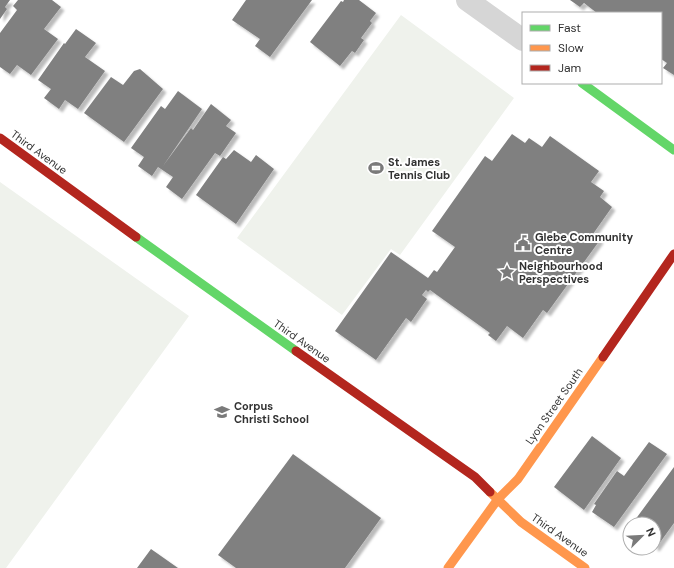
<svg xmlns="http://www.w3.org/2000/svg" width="674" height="568" viewBox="0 0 674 568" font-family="'DM Sans',sans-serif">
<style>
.green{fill:#eff2ec}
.building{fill:#808080;filter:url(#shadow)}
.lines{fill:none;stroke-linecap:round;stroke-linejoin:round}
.street{stroke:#d6d6d6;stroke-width:22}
.fast{stroke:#63d668;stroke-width:9}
.slow{stroke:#ff974d;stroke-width:9}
.jam{stroke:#b3261e;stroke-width:9}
.labels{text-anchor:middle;stroke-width:4;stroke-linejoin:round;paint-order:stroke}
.street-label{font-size:11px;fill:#323232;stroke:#fff}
.poi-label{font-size:11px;font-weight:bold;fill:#323232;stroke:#fff;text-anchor:start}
</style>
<defs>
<filter id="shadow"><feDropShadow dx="3.5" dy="3.5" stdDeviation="1" flood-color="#0004"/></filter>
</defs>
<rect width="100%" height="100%" fill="#fff"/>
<!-- green -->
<path class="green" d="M401 15 514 98 400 255 391 249 342 315 237 238Z
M0 182 189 316 6 568H0Z"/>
<!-- building -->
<path class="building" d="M0 0H10L5 7 7 9 0 19Z
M18 0H52L61 7 44 29 58 39 31 75 17 65 10 74 0 67V33L17 10 13 6Z
M246 0H312L270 57 255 46 260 39 232 20Z
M344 0H359L376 13 370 21 372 23 361 38 364 40 355 53 352 51 340 66 310 42 341 1 343 2Z
M570 0H674V75L663 68 667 63 661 59V13H597L584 3 580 7Z
M76 29 96 43 85 57 105 71 78 109 65 100 59 109 44 98 51 89 38 80 64 43 65 44Z
M140 69 163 89 124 142 84 113 111 77 123 85 134 71Z
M178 91 202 109 163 166 191 128 193 130 211 104 231 120 226 126 236 133 220 156 215 153 182 199 166 187 173 177 158 167 152 176 138 166 144 157 131 148 161 106 165 109Z
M512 134 525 143 529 138 542 147 550 136 599 171 591 182 604 191 600 197 612 207 593 234 600 240 547 313 543 310 523 338 507 326 496 341 488 335 490 333 430 290 428 292 426 290 422 295 427 299 411 322 406 318 376 360 335 331 391 252 428 278 434 270 437 272 455 247 432 231 485 156 492 161Z
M234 150 251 162 256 155 274 169 236 224 196 195 223 157 226 159Z
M592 436 621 458 584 510 554 487Z
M649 442 667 454 614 527 592 512 596 505 594 504 617 471 624 476Z
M293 454 381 518 345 568H236L218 555Z
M674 467V523L656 548 654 547V524H632Z
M630 527V541L623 536Z
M151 549 178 568H137Z"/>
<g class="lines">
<!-- street -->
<path class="street" d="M467 0 523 40"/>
<!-- fast -->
<path class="fast" d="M582 83 674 150
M136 237 296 351"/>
<!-- slow -->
<path class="slow" d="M490 492 521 522 585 568
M448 568 498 499 518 479 603 357"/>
<!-- jam -->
<path class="jam" d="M0 138 136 237
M296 351 475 477 490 492
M603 357 674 254"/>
</g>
<!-- icons -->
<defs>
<g id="stadium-bare" transform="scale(1.2)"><path d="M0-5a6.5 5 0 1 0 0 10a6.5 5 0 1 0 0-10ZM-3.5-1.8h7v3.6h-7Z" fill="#7a7a7a" stroke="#fff" stroke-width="2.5" paint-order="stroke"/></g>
<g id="civic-bare" transform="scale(1.2)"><path d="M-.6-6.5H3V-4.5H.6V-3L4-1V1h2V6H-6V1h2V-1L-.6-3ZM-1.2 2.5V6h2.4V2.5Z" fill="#7a7a7a" stroke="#fff" stroke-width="2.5" paint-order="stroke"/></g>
<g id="sight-bare" transform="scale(1.2)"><path d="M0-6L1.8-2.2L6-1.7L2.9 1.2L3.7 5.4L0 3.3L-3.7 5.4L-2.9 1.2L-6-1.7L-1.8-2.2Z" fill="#7a7a7a" stroke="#fff" stroke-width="2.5" paint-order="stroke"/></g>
<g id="school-bare" transform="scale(1.2)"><path d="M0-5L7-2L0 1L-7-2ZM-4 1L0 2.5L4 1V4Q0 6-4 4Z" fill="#7a7a7a" stroke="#fff" stroke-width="2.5" paint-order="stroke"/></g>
</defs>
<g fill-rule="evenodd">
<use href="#stadium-bare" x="376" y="168"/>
<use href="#civic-bare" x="523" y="243"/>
<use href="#sight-bare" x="507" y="272"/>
<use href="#school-bare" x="222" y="412"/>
</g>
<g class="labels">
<!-- street labels -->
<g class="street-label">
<text transform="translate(39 152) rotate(36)" y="4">Third Avenue</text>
<text transform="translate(302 341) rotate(35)" y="4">Third Avenue</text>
<text transform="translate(554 406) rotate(-55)" y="4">Lyon Street South</text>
<text transform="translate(560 535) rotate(35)" y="4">Third Avenue</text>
</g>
<!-- poi labels -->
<g class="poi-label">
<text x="388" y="166">St. James<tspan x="388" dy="13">Tennis Club</tspan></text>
<text x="535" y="241">Glebe Community<tspan x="535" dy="13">Centre</tspan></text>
<text x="519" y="270">Neighbourhood<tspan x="519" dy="13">Perspectives</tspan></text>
<text x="234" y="410">Corpus<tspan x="234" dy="13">Christi School</tspan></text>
</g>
</g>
<!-- legend -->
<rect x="522" y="12" width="140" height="72" fill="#ffffff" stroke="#adadad"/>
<rect x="530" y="25" width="20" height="6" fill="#63d668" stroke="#adadad"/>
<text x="558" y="32" font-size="12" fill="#323232">Fast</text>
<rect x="530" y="45" width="20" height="6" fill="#ff974d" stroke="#adadad"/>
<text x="558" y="52" font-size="12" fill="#323232">Slow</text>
<rect x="530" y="65" width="20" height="6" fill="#b3261e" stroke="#adadad"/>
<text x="558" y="72" font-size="12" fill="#323232">Jam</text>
<!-- north arrow -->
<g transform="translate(642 536) rotate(66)"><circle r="19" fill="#ffffff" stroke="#adadad"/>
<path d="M0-3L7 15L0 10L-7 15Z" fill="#7a7a7a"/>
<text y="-6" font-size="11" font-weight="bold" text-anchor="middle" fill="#323232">N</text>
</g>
</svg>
